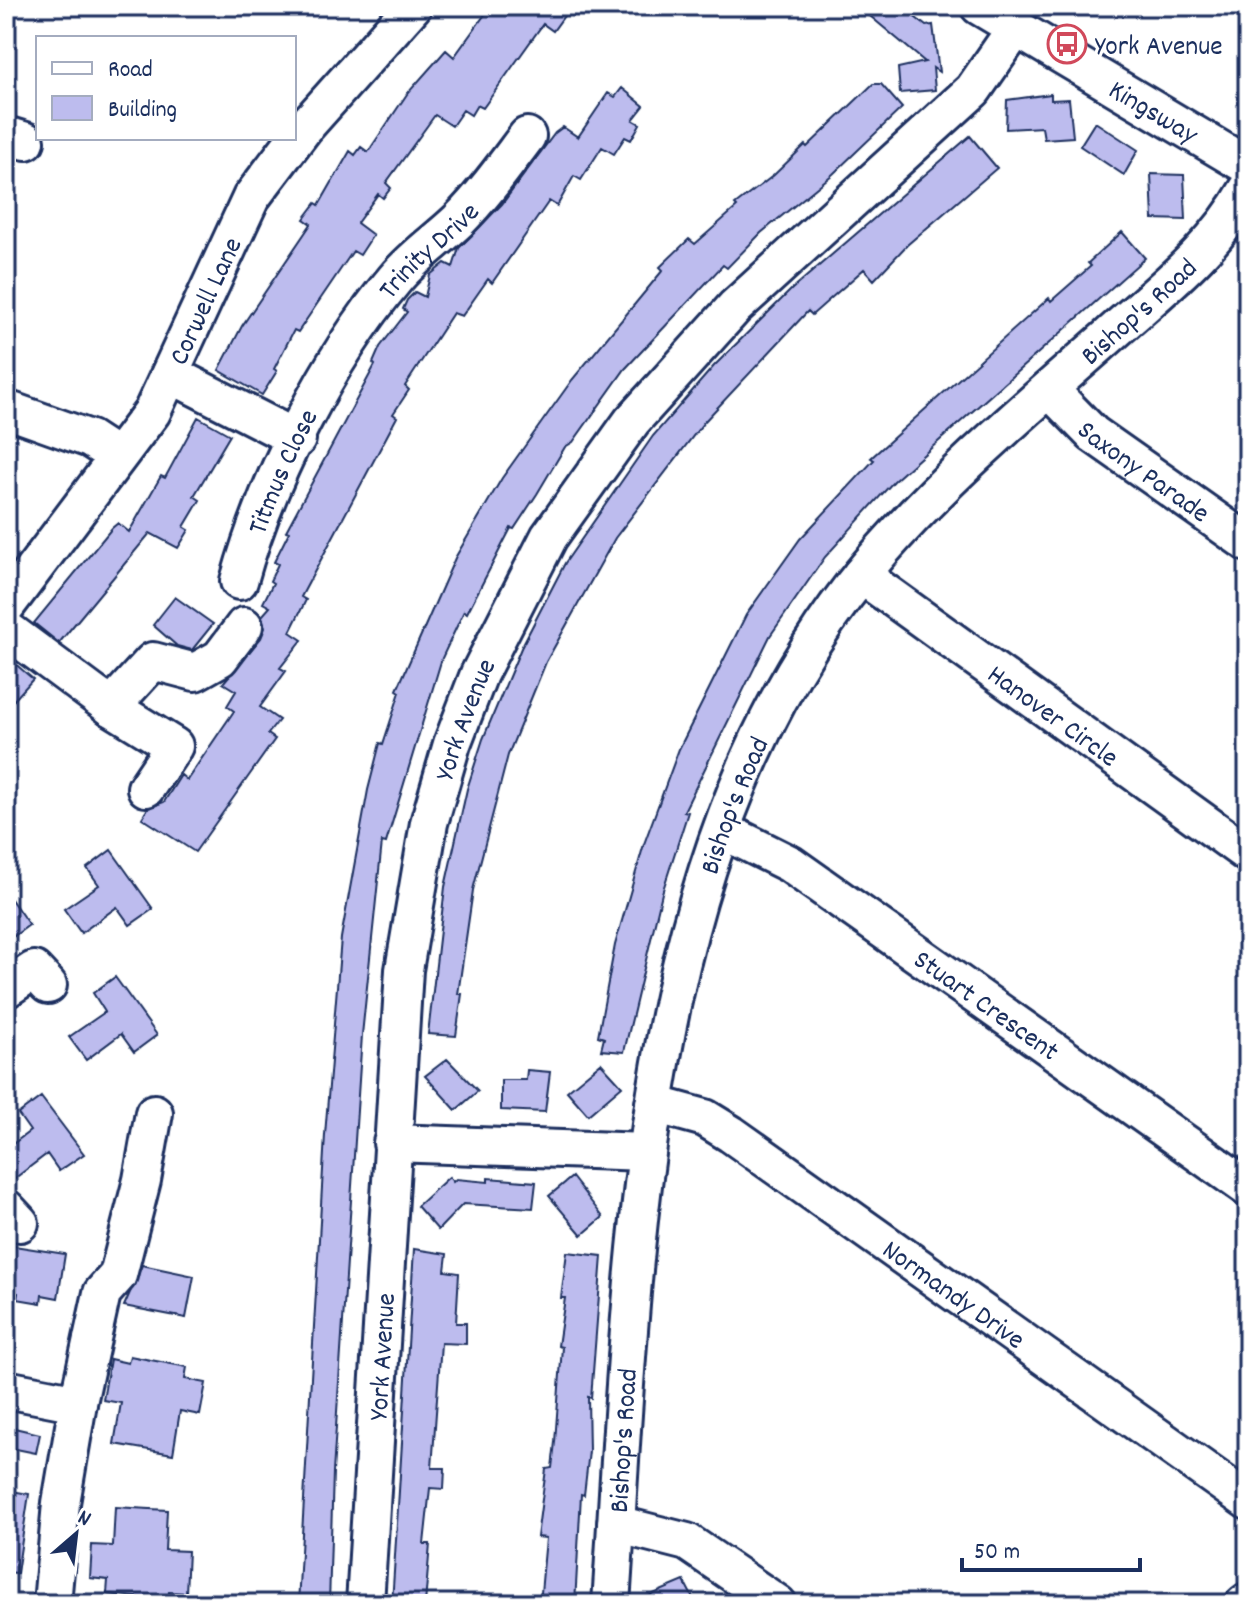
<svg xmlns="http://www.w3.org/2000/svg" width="1254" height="1610" viewBox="0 0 1254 1610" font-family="Dekko,sans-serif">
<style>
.building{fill:#bdbcee;stroke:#1b2f5e;stroke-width:2}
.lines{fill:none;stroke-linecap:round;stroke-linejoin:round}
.minor-casing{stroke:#1b2f5e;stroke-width:42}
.minor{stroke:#fff;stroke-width:36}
.labels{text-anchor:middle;stroke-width:6;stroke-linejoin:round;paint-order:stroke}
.poi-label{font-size:28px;fill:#1b2f5e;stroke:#fff;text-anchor:start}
.street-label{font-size:28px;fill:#1b2f5e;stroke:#fff}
</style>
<rect width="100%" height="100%" fill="#fff"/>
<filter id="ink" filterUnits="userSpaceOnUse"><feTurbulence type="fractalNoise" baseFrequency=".0125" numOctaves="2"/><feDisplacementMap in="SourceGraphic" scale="16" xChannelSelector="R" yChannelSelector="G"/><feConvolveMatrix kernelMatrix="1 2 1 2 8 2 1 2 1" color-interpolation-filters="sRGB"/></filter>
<g filter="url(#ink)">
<!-- building -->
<path class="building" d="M491 6H571L553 31 543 24 483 108 477 105 471 115 463 110 452 126 435 115 386 183 391 188 383 198 378 194 357 223 373 235 360 255 353 251 298 332 294 330 274 369 277 371 262 395 219 370 242 326 311 224 304 219 316 203 319 205 350 151 355 155 361 147 368 152 407 94 446 50 454 57Z
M858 6H901L926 26 933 25 939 72 933 68 935 90 900 93 898 68 925 62Z
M873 84H881L902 108 833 174 761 233 727 268 723 265 625 369 573 442 565 447 537 494 514 529 511 528 467 613 464 611 442 658 386 843 382 842 362 1035 333 1472 329 1604H298L325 1135 341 938 368 790 380 743 383 744 400 692 397 690 455 558 502 478 572 380 663 270 660 267 689 239 695 244 737 207 735 205 774 175 805 145 807 147Z
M622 88 644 106 633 120 640 124 631 140 625 137 614 154 602 147 581 180 574 176 557 206 549 201 492 283 488 279 462 316 453 313 405 386 409 390 393 414 397 417 301 597 306 600 290 632 302 640 280 668 286 671 260 707 279 720 268 734 275 739 195 852 142 818 148 808 164 802 181 775 187 780 234 711 227 706 236 691 223 683 261 638 265 628 262 616 270 607 263 603 273 583 270 581 278 564 274 562 289 532 286 531 375 365 373 363 380 347 407 312 403 309 407 300 415 292 425 297 430 275 445 263 453 267 459 248 502 204 555 133 563 127 578 137 608 93 615 97Z
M1051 94V100L1069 99 1073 137 1044 139 1042 127 1006 129 1007 100Z
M1095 122 1138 150 1124 175 1080 146Z
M970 136 997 168 907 245 874 280 864 269 812 315 808 311 704 422 615 538 546 662 508 755 473 890 458 994H462L456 1036 428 1034 445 887 467 789 483 739 521 648 565 563 653 436 714 366 792 289Z
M1151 174 1184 175 1186 220 1153 219Z
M1122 232 1145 258 894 481 825 557 770 636 684 811 688 812 662 893 624 1052 601 1050 604 1038 598 1036 615 945 644 844 679 749 746 615 800 539 874 460 871 458 1049 298 1051 301 1091 266 1088 263Z
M198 417 230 435 194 496 200 500 184 527 189 530 178 548 150 533 59 643 34 623 112 528 118 523 129 532 161 476 165 478Z
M175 597 213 624 192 650 177 646 153 625Z
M6 656 33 679 6 709Z
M111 850 153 909 130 925 117 907 81 933 64 909 99 885 87 868Z
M6 892 29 925 6 942Z
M115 977 157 1035 134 1052 121 1034 86 1060 69 1037 105 1012 93 993Z
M447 1059 478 1091 456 1110 425 1076Z
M601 1063 622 1086 588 1115 567 1091Z
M527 1070 550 1072 545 1112 501 1110V1080H526Z
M41 1097 84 1154 59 1171 47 1154 6 1185V1149L30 1131 18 1114Z
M449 1177 453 1182 456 1179 488 1182V1178L536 1182 533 1208 463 1204 438 1230 417 1206Z
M572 1177 603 1217 582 1235 549 1196Z
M8 1245 65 1254 58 1298 42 1295 41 1303 17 1299 18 1293 6 1291Z
M414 1249 447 1254 445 1271 459 1273 456 1323H466V1344L441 1343 432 1468H445L444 1489 430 1488 424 1544H430L425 1604H392Z
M567 1252 602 1256 591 1398 588 1397 589 1451 584 1495 581 1494 575 1604H540L546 1538 537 1537 546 1469 552 1468 555 1442 562 1347 558 1346 565 1298H561Z
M142 1265 194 1276 186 1318 124 1306Z
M130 1356 187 1367 185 1379 206 1383 200 1415 180 1411 173 1454 114 1444 121 1403 103 1400 110 1359 128 1363Z
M6 1426 40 1434 36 1453 6 1447Z
M6 1490 29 1494 17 1573 6 1572Z
M115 1507 167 1510 165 1550 188 1551 186 1593 169 1592 168 1600 107 1594 108 1580 90 1578 92 1545 113 1546Z
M684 1581 696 1604H632V1603Z"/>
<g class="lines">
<!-- minor casing -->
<g class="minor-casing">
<g id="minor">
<path id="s1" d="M979 6 1248 166"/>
<path d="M6 135 26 141"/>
<path d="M170 374 297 439"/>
<path id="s2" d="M1049 389 1093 434 1248 543"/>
<path d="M6 409 90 439 116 456"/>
<path id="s3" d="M861 575 1248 854"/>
<path id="s4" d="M239 581C266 482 329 357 395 279 414 256 437 241 458 221 484 195 505 165 527 136"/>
<path id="s5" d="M6 606 152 412 251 198 304 128 413 6"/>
<path d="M6 629 111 707 153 661 195 672 220 658 244 626"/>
<path d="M111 707 174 746 146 788"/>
<path id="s6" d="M722 830 790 864 1248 1188"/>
<path d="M6 989 34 970 48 985"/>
<path id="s7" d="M654 1104 705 1118 731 1134 1248 1501"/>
<path d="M392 1143 646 1152"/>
<path d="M6 1208 20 1223"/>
<path d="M6 1389 78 1403"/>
<path d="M616 1524 687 1542 778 1604"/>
<path d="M52 1604 61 1503 78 1403 102 1293 118 1275 142 1180 154 1113"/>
<path id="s8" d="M365 1604 404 970 429 823 452 744 479 674 549 537 632 421 735 307 973 90 1016 28"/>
<path id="s9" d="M611 1604C635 1252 636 828 883 549 951 472 1032 404 1109 336 1160 290 1214 250 1248 189"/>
<path d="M1244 1604 1248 1601"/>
</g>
</g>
<!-- minor -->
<use href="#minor" class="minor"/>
</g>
</g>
<!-- icons -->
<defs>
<g id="bus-ring" transform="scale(2)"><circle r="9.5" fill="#fff" stroke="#d1495b" stroke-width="1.5"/><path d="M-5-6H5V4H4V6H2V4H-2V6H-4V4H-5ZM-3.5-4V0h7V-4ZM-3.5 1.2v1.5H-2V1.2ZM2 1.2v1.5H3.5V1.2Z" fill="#d1495b"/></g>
</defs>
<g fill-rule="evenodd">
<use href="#bus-ring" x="1067" y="44"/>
</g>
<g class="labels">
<!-- poi labels -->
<g class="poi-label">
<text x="1095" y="54">York Avenue</text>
</g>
<!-- street labels -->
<g class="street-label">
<text dy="10" stroke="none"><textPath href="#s1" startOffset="204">Kingsway</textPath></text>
<text dy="10" stroke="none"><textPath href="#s4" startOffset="386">Trinity Drive</textPath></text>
<text dy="10" stroke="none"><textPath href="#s5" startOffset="366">Corwell Lane</textPath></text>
<text dy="10" stroke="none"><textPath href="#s9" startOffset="1460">Bishop's Road</textPath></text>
<text dy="10" stroke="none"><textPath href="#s2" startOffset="126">Saxony Parade</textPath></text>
<text dy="10" stroke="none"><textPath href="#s4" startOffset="118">Titmus Close</textPath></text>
<text dy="10" stroke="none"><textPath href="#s3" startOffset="238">Hanover Circle</textPath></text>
<text dy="10" stroke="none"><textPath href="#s8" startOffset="894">York Avenue</textPath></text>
<text dy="10" stroke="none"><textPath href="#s9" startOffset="812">Bishop's Road</textPath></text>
<text dy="10" stroke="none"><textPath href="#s6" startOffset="318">Stuart Crescent</textPath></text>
<text dy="10" stroke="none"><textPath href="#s7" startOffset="358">Normandy Drive</textPath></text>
<text dy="10" stroke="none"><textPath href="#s8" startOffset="248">York Avenue</textPath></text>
<text dy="10" stroke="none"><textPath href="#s9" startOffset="164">Bishop's Road</textPath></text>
</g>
</g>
<!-- margin -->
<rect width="1254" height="1610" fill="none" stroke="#fff" stroke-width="32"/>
<rect x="16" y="16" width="1222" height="1578" fill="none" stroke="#1b2f5e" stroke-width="3" filter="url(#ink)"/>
<!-- legend -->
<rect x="36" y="36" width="260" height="104" fill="#ffffff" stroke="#a4acbf" stroke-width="2"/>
<rect x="52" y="62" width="40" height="12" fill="#ffffff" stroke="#a4acbf" stroke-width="2"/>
<text x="108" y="76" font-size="24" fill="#1b2f5e">Road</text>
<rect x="52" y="96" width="40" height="24" fill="#bdbcee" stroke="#a4acbf" stroke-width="2"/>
<text x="108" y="116" font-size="24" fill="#1b2f5e">Building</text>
<!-- north arrow -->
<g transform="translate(76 1534) rotate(28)" stroke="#ffffff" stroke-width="6" paint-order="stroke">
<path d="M0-6L14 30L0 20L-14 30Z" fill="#1b2f5e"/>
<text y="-12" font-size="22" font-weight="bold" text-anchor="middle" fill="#1b2f5e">N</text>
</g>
<!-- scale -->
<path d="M962 1558v12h178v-12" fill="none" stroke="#1b2f5e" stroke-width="4"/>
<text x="974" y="1558" font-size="24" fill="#1b2f5e" stroke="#ffffff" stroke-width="6" paint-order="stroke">50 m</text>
</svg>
